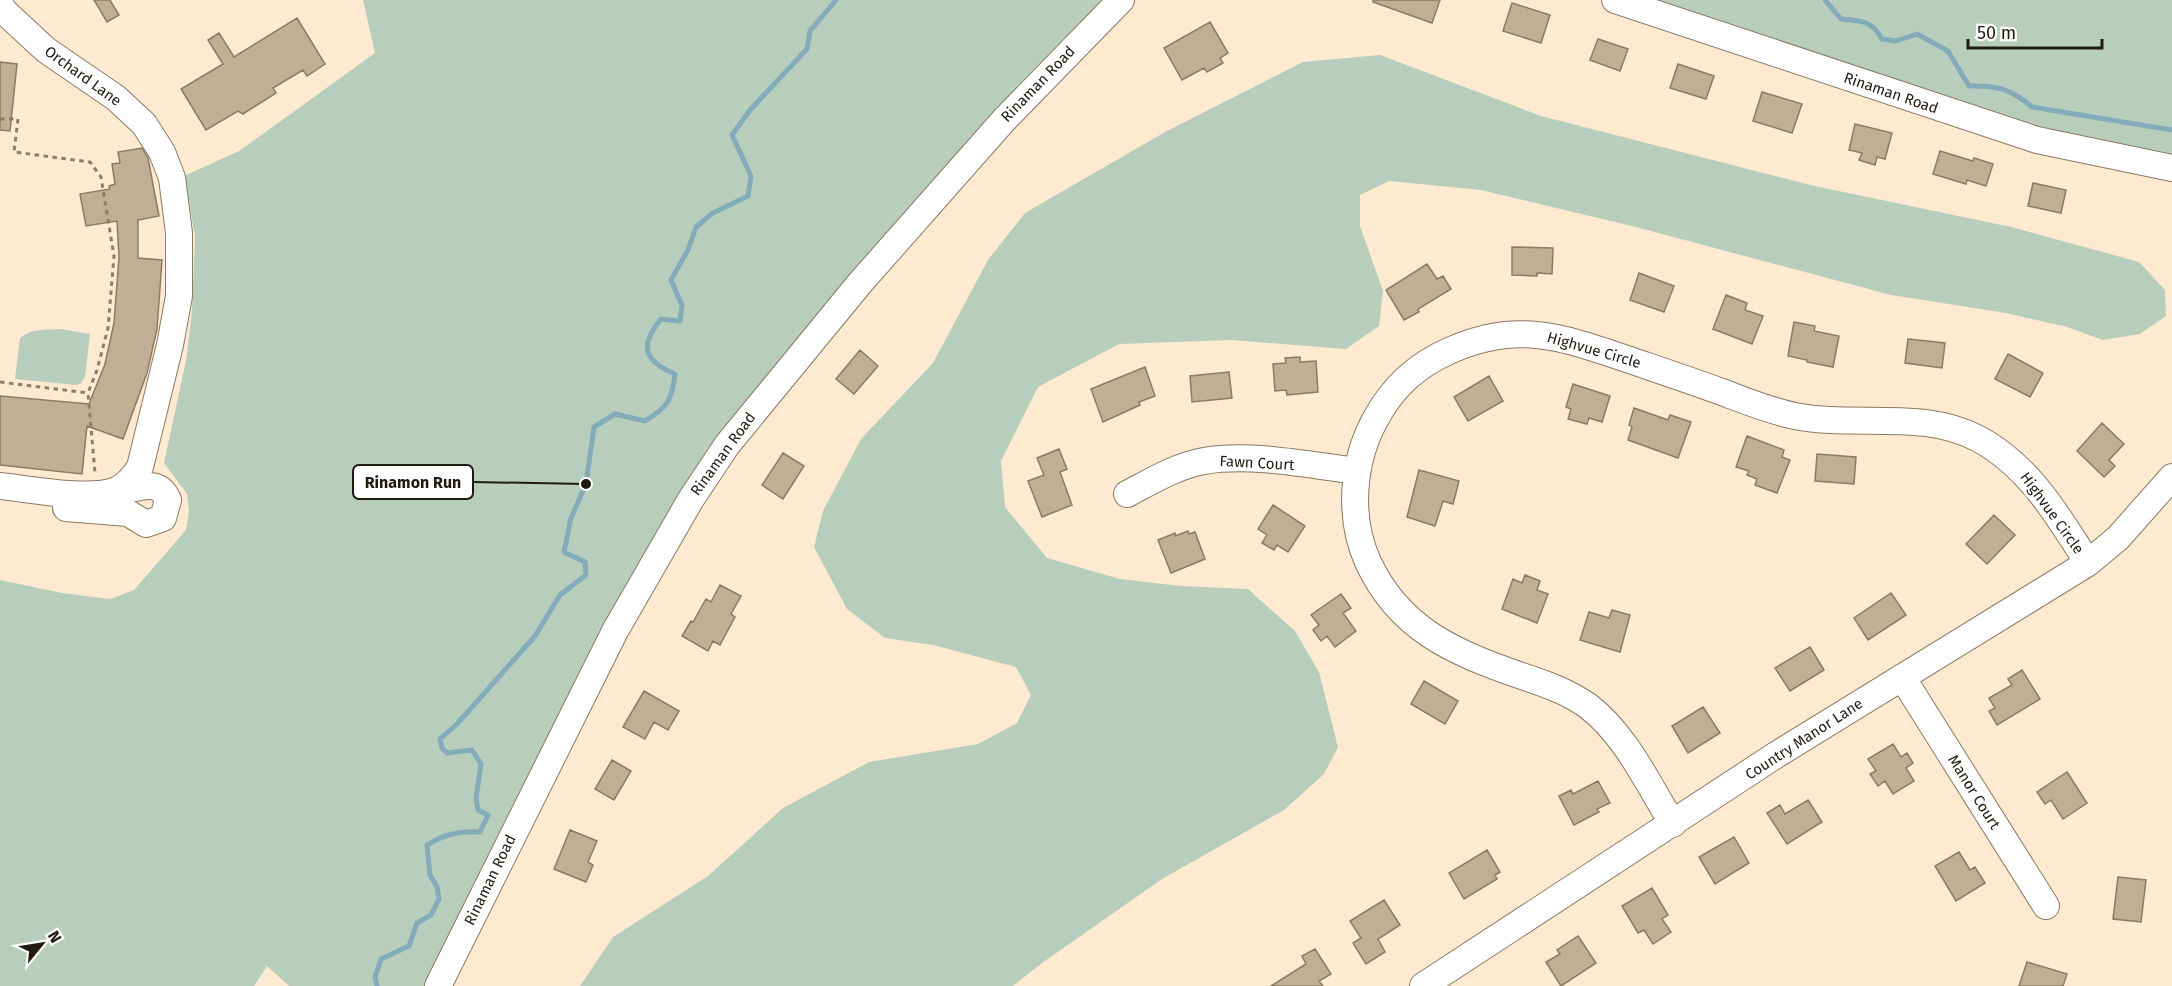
<svg xmlns="http://www.w3.org/2000/svg" width="2172" height="986" viewBox="0 0 2172 986" font-family="'Fira Sans',sans-serif">
<style>
.green{fill:#b7cebd}
.lines{fill:none;stroke-linecap:round;stroke-linejoin:round}
.stream{stroke:#83abb9;stroke-width:5}
.building{fill:#c0ae95;stroke:#8c7b63;stroke-width:1.5}
.minor-casing{stroke:#8b7962;stroke-width:28}
.path{stroke:#8c7e6d;stroke-width:3;stroke-dasharray:4.5 4.5;stroke-linecap:butt}
.minor{stroke:#fff;stroke-width:26}
.labels{text-anchor:middle;stroke-width:6;stroke-linejoin:round;paint-order:stroke}
.street-label{font-size:15px;fill:#211a11;stroke:#fff}
.leader{fill:none;stroke:#211a11;stroke-width:2}
.callout-dot{fill:#211a11;stroke:#fff;stroke-width:2}
.callout{fill:#fff;stroke:#211a11;stroke-width:2}
.callout-label{font-size:16px;text-anchor:middle;font-weight:bold;fill:#211a11}
</style>
<rect width="100%" height="100%" fill="#feead0"/>
<!-- green -->
<path class="green" d="M363 0H1121L727 445 438 986H289L267 966 254 986H0V580L62 593 110 599 134 590 186 530 189 511 187 494 164 463 186 361 192 311 195 236 184 176 239 151 375 53Z
M1615 0H2172V168Z
M1380 55 1541 116 1810 185 2011 227 2139 262 2165 290 2166 316 2140 334 2103 340 2067 327 2006 313 1891 295 1636 227 1481 190 1389 181 1360 195V226L1383 291 1379 326 1346 349 1232 340 1119 344 1038 387 1001 461 1005 507 1047 558 1120 579 1181 586 1248 589 1295 631 1319 672 1338 747 1324 774 1284 810 1162 879 1042 963 1013 986H580L613 937 708 876 783 808 869 762 978 744 1017 723 1031 695 1016 667 933 645 885 638 847 609 814 547 823 511 861 439 933 363 988 260 1025 213 1165 132 1303 62Z
M61 329 90 334 85 377 81 383 76 385 15 379 20 338C32 328 46 330 61 329Z"/>
<g class="lines">
<!-- stream -->
<path class="stream" d="M1825 0 1841 19C1862 21 1871 20 1882 39L1896 41 1917 34 1948 51 1969 86C1997 85 2011 89 2032 107L2172 130
M377 986 375 977 381 959 409 946 417 923 431 915 439 899 437 887 430 875 427 845C445 834 459 831 480 832L488 815 478 810 476 798 481 764 472 750 447 753 442 748 440 739 457 724 535 636 560 595 586 575 585 562 564 552 571 518 586 484 594 427 615 414 645 421C668 407 672 400 675 374 642 360 640 345 661 319L680 321 682 305 671 280 688 250 696 227 713 213 748 196 751 176 732 135 750 110 807 49 810 31 836 0"/>
</g>
<!-- building -->
<path class="building" d="M94 0H110L119 15 107 22Z
M1373 0H1440L1432 23 1373 2Z
M1512 3 1550 15 1541 43 1503 31Z
M297 18 325 64 307 76 303 70 273 88 276 93 243 114 238 111 206 130 181 89 223 64 208 40 219 33 234 57Z
M1210 22 1228 53 1220 58 1223 63 1207 72 1204 68 1182 80 1164 48Z
M1598 39 1628 49 1620 71 1590 60Z
M0 62 17 64 10 131 0 130Z
M1678 64 1714 76 1706 99 1670 88Z
M1762 92 1802 104 1792 133 1753 121Z
M1855 124 1892 133 1885 159 1877 157 1875 165 1859 160 1862 153 1849 150Z
M142 148 148 158 159 216 138 220V258L162 260 157 329 147 373 123 439 87 426 82 474 0 465V396L89 404 105 364 114 323 119 257 117 221 86 226 80 194 110 189 109 186 115 184 112 164 120 163 118 152Z
M1940 151 1973 161 1974 158 1993 164 1986 186 1967 180 1966 184 1933 174Z
M2033 183 2066 190 2061 213 2028 206Z
M1512 247 1553 248 1552 274 1537 273V276L1512 275Z
M1427 264 1437 279 1443 276 1451 289 1418 309 1419 312 1404 320 1386 290Z
M1639 273 1674 286 1664 312 1630 300Z
M1726 295 1747 303 1745 310 1763 316 1752 344 1713 329Z
M1794 322 1815 326 1814 331 1839 336 1833 367 1807 362V360L1788 356Z
M1908 339 1945 343 1942 368 1905 363Z
M860 350 878 366 854 394 836 379Z
M2008 354 2043 373 2030 397 1995 379Z
M1300 357V362L1316 361 1318 392 1287 395 1286 390 1275 391 1273 364 1286 363 1285 358Z
M1145 367 1155 396 1139 402 1140 405 1103 422 1091 389Z
M1229 372 1232 398 1192 402 1190 376Z
M1489 376 1503 401 1468 421 1454 397Z
M1573 384 1610 396 1602 422 1589 418 1587 424 1568 419 1571 409 1566 407Z
M1634 408 1668 420 1670 415 1691 422 1678 458 1628 440 1632 427 1629 425Z
M2102 423 2124 444 2109 460 2115 466 2104 477 2077 451Z
M1747 436 1784 450 1782 457 1790 460 1777 493 1755 485 1757 479 1747 475 1749 471 1736 467Z
M1059 449 1067 469 1060 472 1072 505 1042 517 1028 481 1044 475 1037 458Z
M783 453 804 466 783 499 762 485Z
M1817 454 1856 457 1854 484 1815 481Z
M1419 470 1459 481 1453 504 1443 501 1435 526 1407 517Z
M1273 505 1305 526 1288 552 1277 545 1274 550 1262 543 1267 535 1258 529Z
M1994 515 2015 535 1987 564 1966 544Z
M1188 531 1189 534 1195 532 1205 559 1171 573 1158 540 1175 533V536Z
M1525 575 1540 581 1537 590 1548 594 1537 623 1502 609 1513 579 1522 583Z
M720 585 741 596 731 614 735 617 720 645 713 641 708 651 682 636 691 621 693 622 706 599 711 602Z
M1891 593 1906 615 1868 640 1854 618Z
M1341 594 1351 608 1343 613 1356 631 1335 647 1327 636 1321 641 1313 630 1319 625 1311 615Z
M1612 610 1630 615 1620 652 1580 640 1589 612 1609 618Z
M1810 647 1824 670 1790 691 1775 668Z
M2022 670 2040 699 1997 725 1989 711 1995 708 1989 698 2012 685 2008 679Z
M1424 681 1458 701 1445 724 1411 704Z
M644 691 679 711 668 730 654 722 645 739 623 727Z
M1703 707 1720 733 1688 753 1672 726Z
M1893 744 1901 757 1907 753 1913 763 1906 768 1914 781 1893 794 1885 781 1878 786 1870 774 1876 771 1868 759Z
M612 760 631 771 614 800 595 789Z
M2067 772 2087 803 2063 819 2051 800 2045 804 2037 792Z
M1598 781 1610 803 1597 809 1599 812 1574 825 1559 796 1571 790 1573 794Z
M1808 800 1822 822 1787 844 1767 813 1780 805 1785 814Z
M570 830 597 841 588 862 593 865 586 882 554 869Z
M1734 837 1749 863 1715 884 1699 857Z
M1487 850 1500 872 1495 875 1497 879 1464 899 1449 873Z
M1959 852 1970 870 1975 867 1985 883 1956 901 1935 866Z
M2118 877 2146 880 2141 922 2113 919Z
M1652 888 1668 915 1662 919 1671 932 1653 944 1644 930 1638 933 1622 906Z
M1384 900 1400 925 1378 939 1385 952 1366 964 1353 943 1361 938 1350 921Z
M1578 936 1596 963 1561 986 1546 962 1560 954 1557 950Z
M1315 949 1331 974 1319 981 1323 986H1271L1306 964 1302 956Z
M2027 962 2067 974 2063 986H2019Z"/>
<g class="lines">
<!-- minor casing -->
<g class="minor-casing">
<path id="minor" d="M1615 0 2037 140 2172 168
M0 5 6 13 46 50 116 98 144 124 162 152 172 178 179 233V296L170 345 140 467C134 477 127 485 117 490 90 501 30 489 0 486
M1127 494C1152 481 1176 466 1204 461 1252 453 1309 465 1357 471
M66 508 128 513 146 524 163 518 168 500C157 475 136 491 115 491
M1902 677 2046 906
M1673 824C1648 784 1626 735 1588 706 1567 691 1543 683 1519 675 1453 652 1399 629 1368 562 1348 518 1352 462 1375 420 1392 388 1415 366 1449 351 1514 321 1560 336 1624 358 1656 369 1689 380 1722 392 1746 401 1770 411 1795 416 1855 428 1923 409 1979 439 2030 467 2058 516 2088 563
M438 986 615 631 691 499 727 445 860 283 1004 120 1121 0
M1423 986 1776 755 2088 563 2118 538 2172 477"/>
</g>
<!-- path -->
<path class="path" d="M0 119H18L14 152 90 162 101 177 114 256 108 328 97 370 88 393 95 473
M0 382 88 393"/>
<!-- minor -->
<use href="#minor" class="minor"/>
</g>
<g class="labels">
<!-- street labels -->
<g class="street-label">
<text transform="translate(83 76) rotate(36)" y="5">Orchard Lane</text>
<text transform="translate(1038 84) rotate(-46)" y="5">Rinaman Road</text>
<text transform="translate(1891 93) rotate(19)" y="5">Rinaman Road</text>
<text transform="translate(1594 350) rotate(16)" y="5">Highvue Circle</text>
<text transform="translate(723 454) rotate(-54)" y="5">Rinaman Road</text>
<text transform="translate(1257 463) rotate(3)" y="5">Fawn Court</text>
<text transform="translate(2052 513) rotate(54)" y="5">Highvue Circle</text>
<text transform="translate(1804 739) rotate(-33)" y="5">Country Manor Lane</text>
<text transform="translate(1974 792) rotate(58)" y="5">Manor Court</text>
<text transform="translate(490 880) rotate(-64)" y="5">Rinaman Road</text>
</g>
</g>
<!-- callouts -->
<path class="leader" d="M586 484L473 482"/>
<circle class="callout-dot" cx="586" cy="484" r="6"/>
<rect class="callout" x="353" y="465" width="120" height="34" rx="6"/>
<g class="callout-label">
<text x="413" y="488">Rinamon Run</text>
</g>
<!-- north arrow -->
<g transform="translate(42 944) rotate(60)" stroke="#ffffff" stroke-width="4.5" paint-order="stroke">
<path d="M0-4.5L10 22L0 15L-10 22Z" fill="#211a11"/>
<text y="-9" font-size="16" font-weight="bold" text-anchor="middle" fill="#211a11">N</text>
</g>
<!-- scale -->
<path d="M1968 39v9h134v-9" fill="none" stroke="#211a11" stroke-width="3"/>
<text x="1977" y="39" font-size="18" fill="#211a11" stroke="#ffffff" stroke-width="4.5" paint-order="stroke">50 m</text>
</svg>
